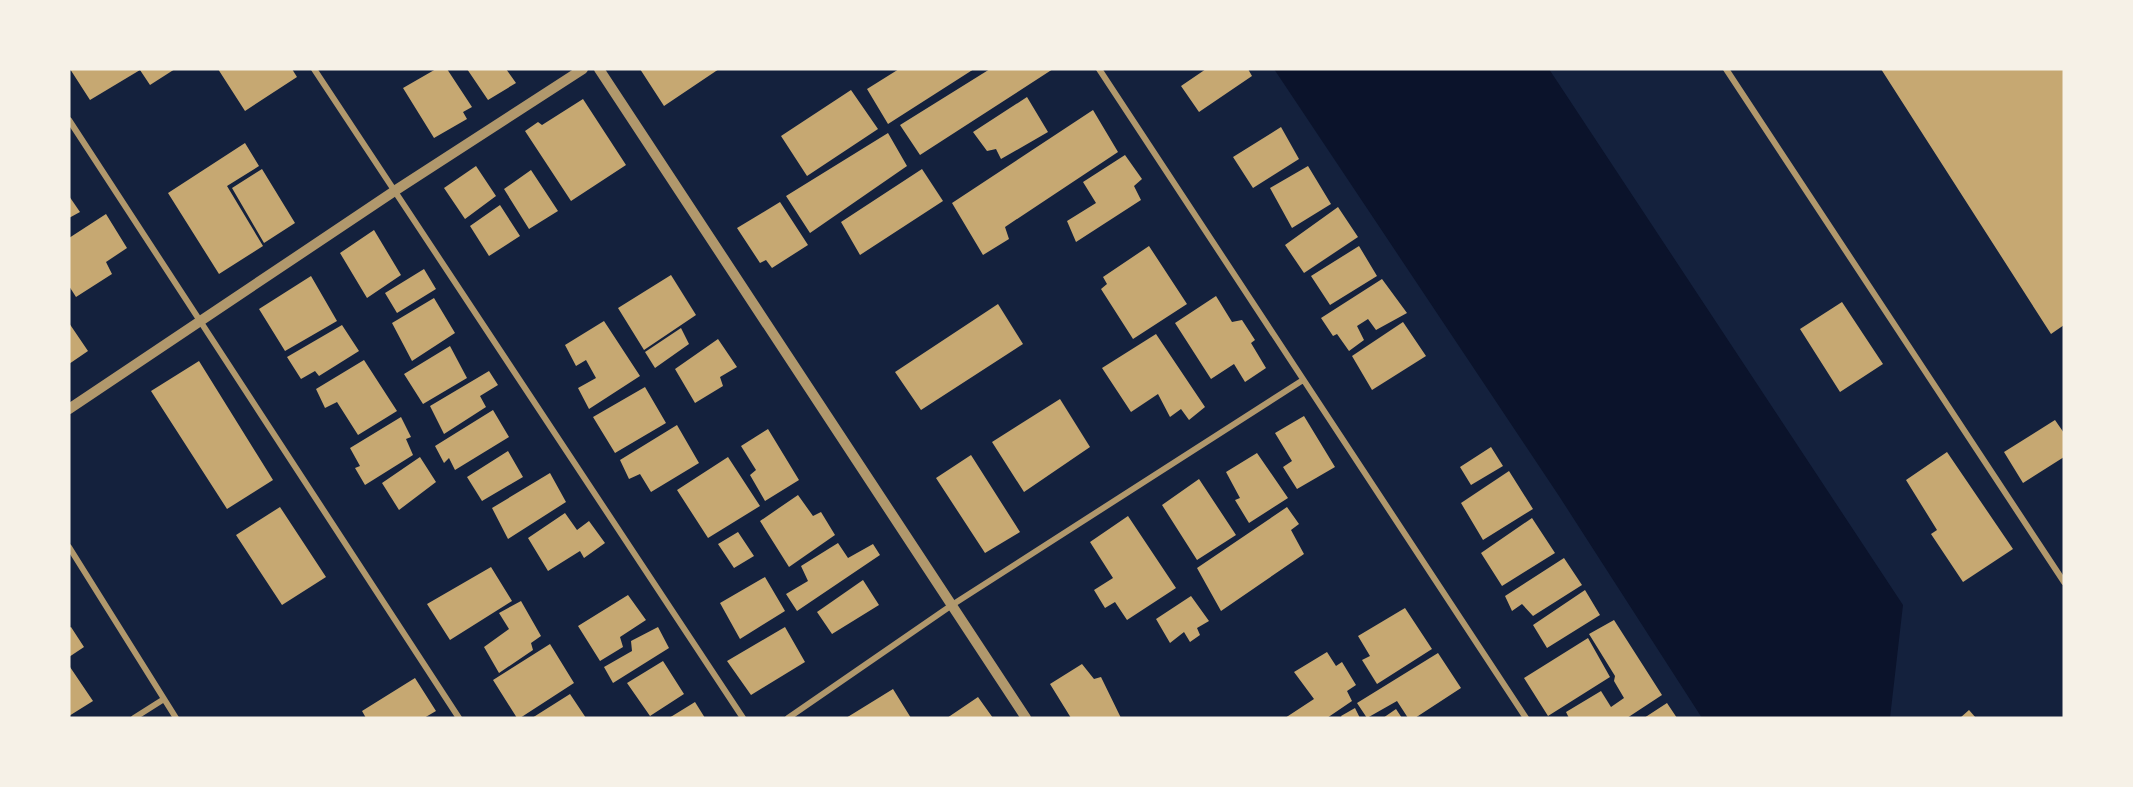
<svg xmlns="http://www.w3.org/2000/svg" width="2133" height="787" viewBox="0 0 2133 787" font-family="Manrope,sans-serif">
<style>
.water{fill:#0b132b}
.building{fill:#c6a872}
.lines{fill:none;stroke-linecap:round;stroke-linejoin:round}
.minor{stroke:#b1986c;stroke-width:6}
.tertiary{stroke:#b1986c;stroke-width:10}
</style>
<rect width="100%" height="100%" fill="#14213d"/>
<!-- water -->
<path class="water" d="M1274 69H1549L1903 605 1890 718H1702L1559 496Z"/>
<!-- building -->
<path class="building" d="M70 69H175L150 85 140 70 90 100Z
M218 69H292L297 77 245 111Z
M436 69H447L472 107 463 112 467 119 434 138 403 88Z
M467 69H506L516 83 488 100Z
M640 69H719L664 106Z
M899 69H974L888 124 867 89Z
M990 69H1053L920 155 900 125Z
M1206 69H1248L1252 76 1199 112 1181 86Z
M1881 69H2064V325L2051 334Z
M851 90 878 129 807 176 781 136Z
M1027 97 1048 132 1001 159 996 149 987 151 973 132Z
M583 99 626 165 571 201 525 131 538 122 542 125Z
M1093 110 1118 152 1005 227 1009 239 983 255 952 203Z
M1281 127 1299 159 1253 188 1233 157Z
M888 133 907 166 810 233 786 196Z
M245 143 259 166 227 186 263 246 219 274 168 193Z
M1125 155 1142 179 1134 186 1141 200 1076 242 1067 221 1096 203 1083 182Z
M476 166 496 196 465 219 444 188Z
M1308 166 1331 204 1292 228 1270 188Z
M262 169 295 223 264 243 232 188Z
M922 169 943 201 860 255 841 222Z
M531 170 558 211 529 229 504 189Z
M69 196 80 212 69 218Z
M780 202 808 245 772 268 766 260 760 263 737 228Z
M500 205 520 236 489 256 470 226Z
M1338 207 1358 237 1304 273 1285 245Z
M106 214 127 248 106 262 112 274 76 297 69 286V238Z
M374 230 401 275 367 298 340 253Z
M1149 246 1187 304 1133 339 1101 289 1107 284 1103 277Z
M1359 246 1377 276 1330 305 1311 276Z
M424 269 436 289 397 313 385 293Z
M671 275 696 315 644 350 618 308Z
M311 276 337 321 285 351 259 309Z
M1382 279 1407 313 1376 330 1368 319 1357 326 1364 340 1349 351 1337 334 1333 336 1321 318Z
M1216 296 1232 322 1242 320 1255 340 1251 343 1266 368 1245 382 1234 364 1211 379 1175 323Z
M434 298 455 333 412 361 392 323Z
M1842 302 1883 364 1840 392 1800 329Z
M998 304 1023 344 921 410 895 372Z
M604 321 640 376 589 409 578 388 596 378 586 360 576 366 565 345Z
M1403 322 1426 356 1372 390 1352 356Z
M69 323 88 351 69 364Z
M342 325 359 351 319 376 315 371 301 379 287 357Z
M681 328 689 344 655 368 645 352Z
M1156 334 1205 407 1189 420 1181 409 1170 417 1158 394 1131 412 1102 368Z
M718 339 737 367 720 377 723 386 695 403 675 369Z
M450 346 467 378 423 404 404 374Z
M364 360 397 411 358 435 337 402 325 408 316 389Z
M199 361 273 480 227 509 151 391Z
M489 371 498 385 480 396 486 407 444 434 430 406Z
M645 387 666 423 615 453 593 417Z
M1060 399 1090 447 1024 492 992 442Z
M493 410 509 437 455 470 449 458 444 463 435 446Z
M1304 416 1335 467 1297 489 1283 467 1292 461 1275 433Z
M401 417 411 437 406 439 413 455 365 485 355 468 360 466 350 448Z
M2055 420 2064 433V457L2023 483 2004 452Z
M677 425 699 463 651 492 640 474 629 479 620 460Z
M768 429 799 480 765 501 750 475 756 470 741 446Z
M1491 447 1503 466 1471 485 1460 467Z
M508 451 523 477 482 501 467 477Z
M1947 452 2013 549 1963 582 1931 534 1937 530 1906 480Z
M1257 453 1288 498 1249 523 1235 500 1240 498 1226 472Z
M971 455 1020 532 985 553 936 478Z
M420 457 436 482 399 510 382 483Z
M728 457 760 506 708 538 677 490Z
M1509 471 1533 509 1483 540 1461 503Z
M550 473 566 502 508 539 492 508Z
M1199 479 1236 535 1197 560 1162 505Z
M798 495 813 516 821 512 835 535 789 567 760 521Z
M280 507 326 577 282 605 236 535Z
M1287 507 1299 524 1291 530 1304 554 1221 611 1197 568Z
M565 513 577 530 589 521 605 543 584 558 580 551 548 571 528 538Z
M1128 516 1176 588 1127 620 1115 602 1105 608 1094 590 1113 578 1090 542Z
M1532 518 1555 553 1502 586 1481 553Z
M738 532 754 556 734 568 718 544Z
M838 543 848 558 873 544 880 555 797 611 786 594 808 581 801 566Z
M1564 558 1582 585 1533 616 1522 604 1512 611 1505 596Z
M491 567 512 601 450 640 427 604Z
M765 577 785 611 740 639 720 603Z
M863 580 879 605 832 634 817 612Z
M1585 590 1600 615 1547 648 1533 625Z
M628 595 646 620 620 637 623 647 600 661 578 626Z
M1191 596 1209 621 1197 628 1200 635 1190 642 1184 632 1170 643 1156 619Z
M521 601 541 636 531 643 533 650 499 673 484 647 509 629 499 613Z
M1405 608 1432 649 1377 684 1362 660 1370 656 1358 636Z
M1614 620 1662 695 1627 718H1569L1566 712 1601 691 1611 707 1624 698 1614 681 1615 676 1589 634Z
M71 627 84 647 69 657V628Z
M658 627 669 648 613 683 604 667 632 651 631 641Z
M785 627 805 662 751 695 727 661Z
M1588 638 1610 677 1548 716 1524 678Z
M550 644 574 683 520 718H517L493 680Z
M1327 652 1336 666 1342 662 1356 685 1347 691 1352 701 1327 718H1285L1314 699 1294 672Z
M1438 653 1461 688 1415 718H1408L1397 701 1367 718 1357 703Z
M663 661 684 694 650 716 627 683Z
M1082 664 1094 679 1101 677 1121 718H1071L1050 684Z
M70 667 93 701 69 716V668Z
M415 678 436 711 424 718H366L362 711Z
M893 689 911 718H846Z
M570 694 586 718H532Z
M978 697 993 718H947Z
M695 702 705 718H669Z
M1667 703 1677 718H1644Z
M1355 708 1360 718H1342L1341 716Z
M1396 709 1402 718H1383Z
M1969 710 1976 718H1960Z"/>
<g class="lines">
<!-- minor -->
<path class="minor" d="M314 69 743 718
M1099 69 1526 718
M1726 69 2064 582
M69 120 459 718
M69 547 176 718
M134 718 164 699
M788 718 952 605 1303 380"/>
<!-- tertiary -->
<path class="tertiary" d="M599 69 1026 718
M69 409 396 190 583 69"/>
</g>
<!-- border -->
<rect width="2133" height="787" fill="none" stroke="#f6f1e7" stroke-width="141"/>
</svg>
